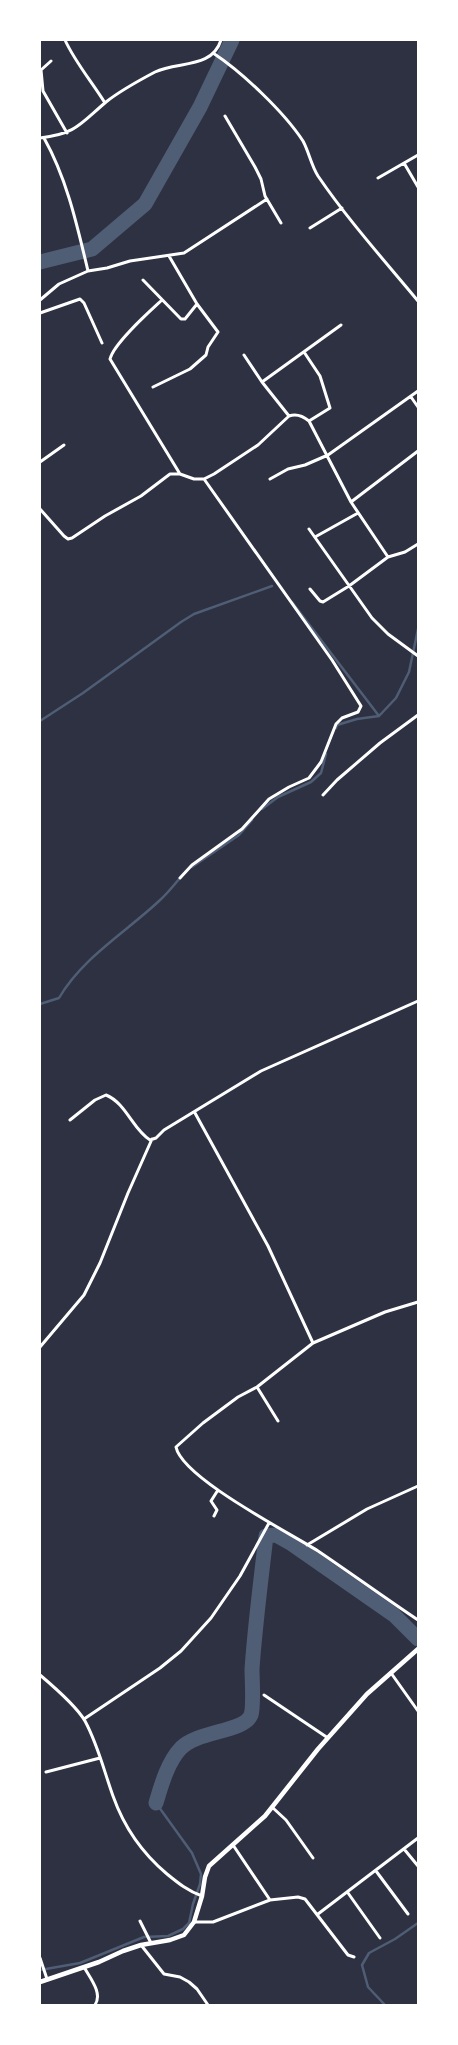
<svg xmlns="http://www.w3.org/2000/svg" width="458" height="2045" viewBox="0 0 458 2045" font-family="Lora,serif">
<style>
.lines{fill:none;stroke-linecap:round;stroke-linejoin:round}
.stream{stroke:#4f5d75;stroke-width:2.5}
.river{stroke:#4f5d75;stroke-width:15}
.minor{stroke:#fff;stroke-width:3}
.tertiary{stroke:#fff;stroke-width:4.5}
</style>
<rect width="100%" height="100%" fill="#2d3142"/>
<g class="lines">
<!-- stream -->
<path class="stream" d="M292 602 379 716
M40 721 83 693 181 622 194 614 272 586
M336 728 337 725 357 719 379 716 396 698 409 672 418 629
M262 809 278 797 311 782 321 773 326 754
M192 867 239 835 252 820
M40 1004 59 998C82 958 126 932 159 901 167 894 173 886 180 878
M40 1970 80 1963 144 1937 168 1936 183 1929 189 1923 193 1904 200 1884 201 1874 192 1853 156 1803
M385 2005 368 1987 362 1965 369 1953 395 1939 418 1923"/>
<!-- river -->
<path class="river" d="M40 262 92 249 145 204 200 107 232 40
M156 1803C161 1786 168 1761 181 1748 197 1731 244 1732 251 1715 254 1707 252 1679 252 1669 255 1625 261 1580 266 1536L276 1535 292 1544 394 1615 418 1639"/>
<!-- minor -->
<path class="minor" d="M65 40C75 62 92 82 105 103
M213 53C242 72 284 112 303 141 309 152 311 165 318 176 348 220 384 260 418 301
M51 61 41 70 43 91 67 133
M225 116 255 167 261 179 265 196 281 223
M40 138C76 134 80 124 106 102 121 90 138 81 155 72 178 61 212 69 221 40
M44 138C67 179 77 225 88 271
M404 163 418 187
M378 178 418 155
M310 228 342 208
M143 280 181 319H185L197 304
M40 300 59 284 88 271 107 268 130 261 184 253 267 199
M162 300C149 312 114 343 110 359L180 474
M40 313 80 299 84 303 102 343
M304 352 320 376 330 408 309 421
M244 355 262 382 289 416
M262 382 341 325
M153 387 190 369 206 355 208 347 218 332 197 304 169 256
M411 397 418 407
M40 462 64 445
M270 479 288 469 305 465 328 455 418 391
M351 502 418 451
M40 509 64 536 68 539 72 538 105 516 141 496 170 474H180L194 479H204L214 474 258 445 289 416C297 413 303 416 309 421L351 502 388 557 349 586 323 602 320 601 310 589
M309 529 372 618 388 634 418 656
M315 537 358 513
M388 557 405 552 418 544
M323 795 337 780 380 743 418 715
M180 878 192 865 242 829 269 799 289 787 309 778 321 762 336 724 342 718 358 712 361 706 332 660 204 479
M195 1113 268 1246 313 1343
M70 1120 95 1100 106 1095C126 1103 133 1130 150 1140L156 1138 164 1130 261 1071 418 1001
M418 1302 385 1312 313 1343 257 1387 238 1397 203 1423 176 1447C182 1478 290 1533 318 1551 352 1574 385 1598 418 1620
M40 1347 84 1295 100 1263 128 1193 152 1139
M257 1387 278 1421
M214 1516 217 1510 211 1501 218 1490
M307 1545 367 1509 418 1486
M391 1673 418 1711
M40 1675C53 1686 77 1707 85 1721 98 1745 104 1771 113 1796 124 1827 142 1853 167 1874 178 1883 188 1891 202 1896
M264 1695 328 1738
M84 1719 160 1668 181 1651 211 1618 240 1576 269 1523
M46 1772 100 1758
M273 1808 286 1820 313 1858
M233 1845 270 1900 298 1897 305 1899 348 1955 354 1957
M404 1849 418 1866
M376 1871 408 1914
M348 1893 380 1938
M318 1914 418 1838
M140 1921 151 1943
M194 1922H213L270 1900
M141 1945 164 1974 180 1977 189 1982 197 1989 208 2005
M40 1958 47 1979
M84 1967C90 1978 103 1993 95 2005"/>
<!-- tertiary -->
<path class="tertiary" d="M40 1982 99 1962 123 1951 141 1945 170 1940 184 1935 194 1922 202 1896 205 1877 209 1866 265 1816 318 1749 367 1694 418 1649"/>
</g>
<!-- border -->
<rect width="458" height="2045" fill="none" stroke="#ffffff" stroke-width="82"/>
</svg>
